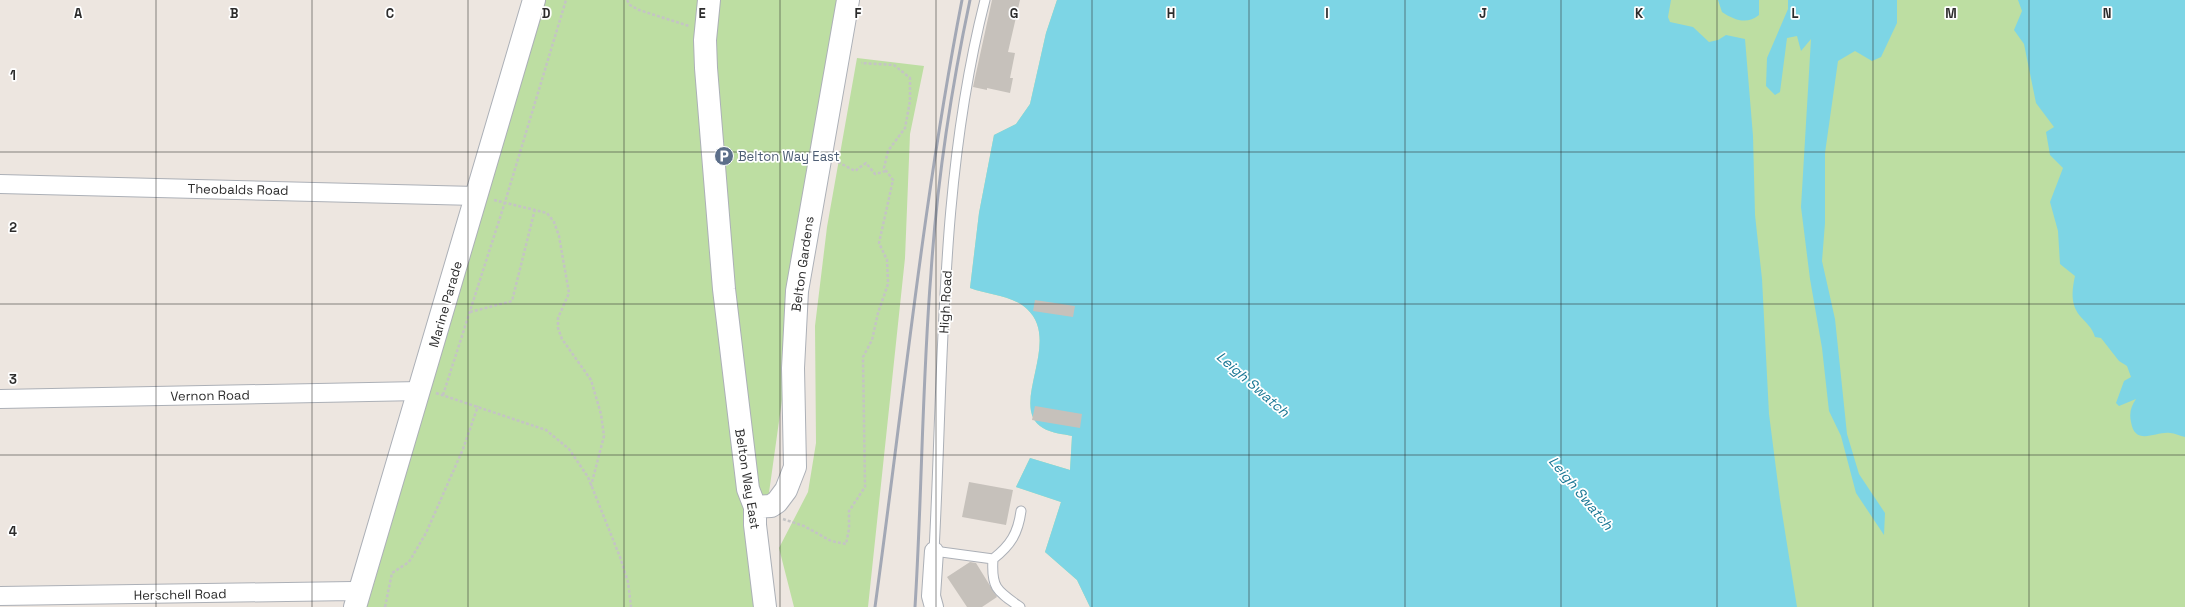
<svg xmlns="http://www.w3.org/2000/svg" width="2185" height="607" viewBox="0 0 2185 607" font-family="'Space Grotesk',sans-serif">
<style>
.green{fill:#bddea2}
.water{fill:#7dd5e5}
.building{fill:#c6c1bb}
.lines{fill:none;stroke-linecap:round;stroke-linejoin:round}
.lane-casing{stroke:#acb0b7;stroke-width:11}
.street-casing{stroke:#acb0b7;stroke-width:20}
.secondary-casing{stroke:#acb0b7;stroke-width:24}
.path{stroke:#c4c4c4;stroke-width:2.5;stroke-dasharray:3 2;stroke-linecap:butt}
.lane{stroke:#fff;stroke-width:9}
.street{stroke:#fff;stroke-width:18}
.secondary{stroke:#fff;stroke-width:22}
.rail{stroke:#a3a8b5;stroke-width:3}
.grid{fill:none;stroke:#2c2c2c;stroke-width:1;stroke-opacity:0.55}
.labels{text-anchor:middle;stroke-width:3.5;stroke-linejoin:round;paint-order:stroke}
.service-label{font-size:13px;fill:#4e5e75;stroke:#fff;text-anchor:start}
.street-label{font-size:13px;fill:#2c2c2c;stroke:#fff}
.water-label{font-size:14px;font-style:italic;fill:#197794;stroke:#fff}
.grid-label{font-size:13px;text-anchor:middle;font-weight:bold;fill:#2c2c2c;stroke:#fff;stroke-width:3.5;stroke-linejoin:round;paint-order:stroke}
</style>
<rect width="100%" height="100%" fill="#ede6e0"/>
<!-- green -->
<path class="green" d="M545 0H838L753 607H367Z
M1057 0H2185V607H1090L1077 580 1045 552 1061 502 1016 487 1030 458 1070 470 1072 436C1063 434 1051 433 1043 428 1007 407 1063 342 1027 309 1012 295 988 295 970 288L979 213 994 135 1016 124 1030 104 1046 33Z
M857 58 924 66 910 134 905 258 868 607H794L779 548 808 492 816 443 815 326 827 227Z"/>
<!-- water -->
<path class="water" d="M1057 0H1671L1668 17 1670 22 1693 27 1709 42 1718 40 1726 35 1745 39 1753 136 1755 215 1762 279 1769 414 1780 500 1797 607H1090L1077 580 1045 552 1061 502 1016 487 1030 458 1070 470 1072 436C1063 434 1051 433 1043 428 1007 407 1063 342 1027 309 1012 295 988 295 970 288L979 213 994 135 1016 124 1030 104 1046 33Z
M1718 0H1759V15C1747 25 1734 20 1722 12Z
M1788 0H1897V23L1881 57 1872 61 1855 51 1838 61 1825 153V223L1822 261 1835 319 1847 434 1859 474 1885 513 1884 535 1856 493 1841 436 1829 411 1822 348 1810 279 1801 207 1811 39 1801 51 1797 36 1787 38 1780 92 1775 95 1766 86 1767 58 1788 9Z
M2018 0H2185V437C2180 436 2175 433 2170 433 2156 431 2135 447 2131 422 2129 413 2131 406 2136 399L2119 406 2116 403 2124 381 2131 377 2127 366 2119 361 2101 338 2095 337C2092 327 2086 323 2080 316 2070 304 2072 290 2075 276L2060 264 2058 231 2050 202 2063 168 2050 155 2046 132 2054 127 2036 103 2024 44 2014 30 2022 11Z"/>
<!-- building -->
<path class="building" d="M992 0H1020L1008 52 1015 53 1010 78H1013L1010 93 987 88V90L973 87Z
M1035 300 1075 306 1073 317 1033 311Z
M1035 406 1082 414 1080 428 1032 420Z
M969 482 1013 490 1006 525 962 517Z
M970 562 976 563 997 597 982 607H967L947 577Z"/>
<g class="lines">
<!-- lane casing -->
<g class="lane-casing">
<path id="lane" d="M985 0C939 180 944 367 934 551L993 559C991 588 997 591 1020 607
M993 559C1011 545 1018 533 1021 511"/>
</g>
<!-- street casing -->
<g class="street-casing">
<path id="street" d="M0 184 476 196
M0 399 420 391
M0 596 353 591 359 593
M934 607 931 596 934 551"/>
</g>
<!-- secondary casing -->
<g class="secondary-casing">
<path id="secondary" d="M709 0 705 40 706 68 724 289 748 489 755 507V525L765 607
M755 507 771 506 777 502 786 490 795 467 793 368 797 291 848 0
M355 607 534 0"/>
</g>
<!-- path -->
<path class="path" d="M627 0 630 5 639 10 689 26
M838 162 855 171 866 163 875 174 886 171
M494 200 547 213 554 222 559 236 569 293 558 318V328L562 339 591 380 601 414 604 436 591 486
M470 312 512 301 535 209
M436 393 546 430 569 449 588 477 620 557 628 582 631 607
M443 395 505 202 566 0
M783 519 804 526 831 541 846 544 849 529V511L865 487 863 357 872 340 878 313 888 284 887 260 879 243 893 180 884 168 888 151 905 128 910 101V78L894 65 861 63
M385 607 392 573 409 562 426 533 463 449 478 406"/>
<!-- lane -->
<use href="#lane" class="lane"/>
<!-- street -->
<use href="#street" class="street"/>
<!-- secondary -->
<use href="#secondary" class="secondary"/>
<!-- rail -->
<path class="rail" d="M875 607C903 404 923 201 962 0
M915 607C922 496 922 384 931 273 937 182 951 90 970 0"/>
</g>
<!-- grid -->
<path class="grid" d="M156 0V607M312 0V607M468 0V607M624 0V607M780 0V607M936 0V607M1092 0V607M1249 0V607M1405 0V607M1561 0V607M1717 0V607M1873 0V607M2029 0V607M0 152H2185M0 304H2185M0 455H2185"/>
<!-- icons -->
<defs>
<g id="parking-disc" transform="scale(1)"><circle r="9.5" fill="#5c6f8a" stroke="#fff"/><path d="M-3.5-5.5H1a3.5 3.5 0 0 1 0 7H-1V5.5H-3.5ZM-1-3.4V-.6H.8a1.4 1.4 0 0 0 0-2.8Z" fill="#fff"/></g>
</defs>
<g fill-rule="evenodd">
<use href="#parking-disc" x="724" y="156"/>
</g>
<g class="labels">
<!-- service labels -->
<g class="service-label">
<text x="738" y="161">Belton Way East</text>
</g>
<!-- street labels -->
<g class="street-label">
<text transform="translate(238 189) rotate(1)" y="5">Theobalds Road</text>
<text transform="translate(802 264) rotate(-82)" y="5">Belton Gardens</text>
<text transform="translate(945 302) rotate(-87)" y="5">High Road</text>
<text transform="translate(445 304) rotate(-74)" y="5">Marine Parade</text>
<text transform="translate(210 395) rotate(-1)" y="5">Vernon Road</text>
<text transform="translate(748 479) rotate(81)" y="5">Belton Way East</text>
<text transform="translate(180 594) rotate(-1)" y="5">Herschell Road</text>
</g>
<!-- water labels -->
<g class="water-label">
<text transform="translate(1253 384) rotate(41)" y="5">Leigh Swatch</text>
<text transform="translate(1581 493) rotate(50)" y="5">Leigh Swatch</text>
</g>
</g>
<g class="grid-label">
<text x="78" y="18">A</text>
<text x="234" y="18">B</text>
<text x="390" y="18">C</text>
<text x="546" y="18">D</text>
<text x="702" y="18">E</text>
<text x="858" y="18">F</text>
<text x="1014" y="18">G</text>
<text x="1171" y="18">H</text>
<text x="1327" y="18">I</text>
<text x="1483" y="18">J</text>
<text x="1639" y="18">K</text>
<text x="1795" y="18">L</text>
<text x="1951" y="18">M</text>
<text x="2107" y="18">N</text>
<text x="13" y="80">1</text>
<text x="13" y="232">2</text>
<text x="13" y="384">3</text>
<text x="13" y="536">4</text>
</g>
</svg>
